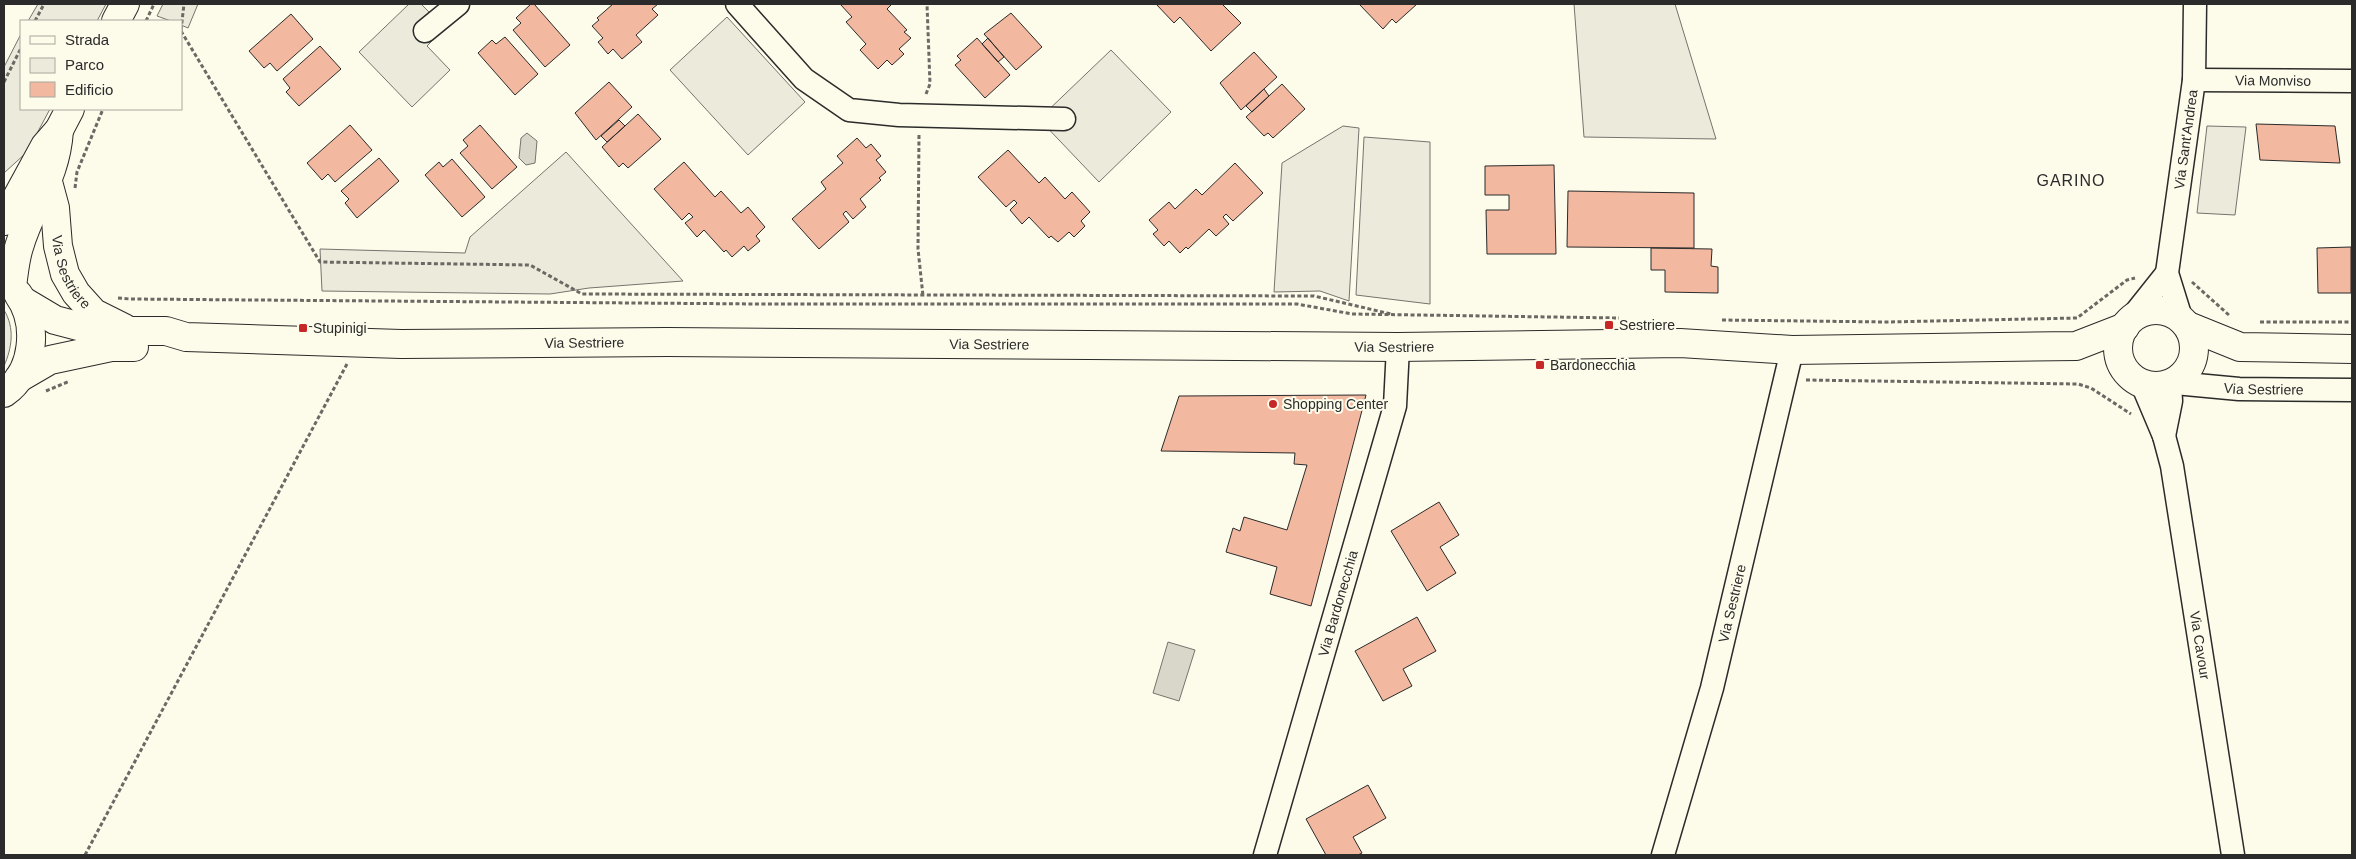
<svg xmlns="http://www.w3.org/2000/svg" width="2356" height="859" viewBox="0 0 2356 859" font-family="Arial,sans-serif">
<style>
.green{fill:#ecebdb;stroke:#74746e}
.parking{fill:#eceadb;stroke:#74746e}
.water{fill:#d8d7c9;stroke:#74746e}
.building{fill:#f2b8a0;stroke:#2b2b2b}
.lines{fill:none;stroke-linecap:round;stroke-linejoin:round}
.minor-casing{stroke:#2b2b2b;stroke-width:25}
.major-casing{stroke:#2b2b2b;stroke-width:30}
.path{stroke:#6a6964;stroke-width:3;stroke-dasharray:4 2.5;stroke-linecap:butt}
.minor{stroke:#fdfbea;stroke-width:22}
.major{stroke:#fdfbea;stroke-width:28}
.poi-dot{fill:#c62828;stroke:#fdfbea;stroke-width:2}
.labels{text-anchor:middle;stroke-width:4;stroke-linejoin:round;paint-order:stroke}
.street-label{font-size:14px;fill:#2b2b2b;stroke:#fdfbea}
.poi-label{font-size:14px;fill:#2b2b2b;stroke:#fdfbea;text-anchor:start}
.quarter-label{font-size:16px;letter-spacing:1px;fill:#2b2b2b;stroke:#fdfbea}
</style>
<rect width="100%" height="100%" fill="#fdfbea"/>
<!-- green -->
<path class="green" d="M38 4H106L97 21H28Z
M163 4H198L188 28 181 25V21H171L157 16Z
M1574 4H1675L1716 139 1584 137Z
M21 34V109H50L27 152 4 173V67Z
M1343 126 1359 128 1349 301 1320 291 1274 292 1282 163Z
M566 152 683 281 589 288 550 294 322 291 320 249 465 253 470 237Z
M4 310C15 328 12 348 4 366Z"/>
<!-- parking -->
<path class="parking" d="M409 4H421L445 28 427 46 450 70 412 107 359 52Z
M727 17 805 102 748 155 670 70Z
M1111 50 1171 112 1099 182 1039 119Z
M2207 126 2246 127 2235 215 2197 213Z
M1364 137 1430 142V304L1356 295Z"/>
<!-- water -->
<path class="water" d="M527 133 537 141 535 163 526 165 519 158 521 138Z
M1168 642 1195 650 1179 701 1153 693Z"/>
<!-- building -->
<path class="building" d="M531 4H534L570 45 545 67 513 30 521 23 516 18Z
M613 4H658L652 9 658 15 636 35 642 42 622 59 613 49 608 54 598 42 603 38 592 26 599 20 597 18Z
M840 4H892L887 9 907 30 904 32 911 38 899 49 904 54 892 65 887 60 878 69 860 50 866 44 846 22 852 17Z
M1156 4H1222L1241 23 1211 51 1180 17 1174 23Z
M1359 4H1417L1396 23 1392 19 1383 29Z
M1011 13 1042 47 1016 70 984 34Z
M291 14 313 39 277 71 270 63 264 68 249 51Z
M505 37 538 74 515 95 478 53 492 40 496 44Z
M977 38 1010 75 985 98 955 65 961 60 957 56Z
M988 38 1004 57 998 62 982 44Z
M320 46 341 69 299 106 286 92 290 88 283 79Z
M1254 52 1277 77 1241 110 1220 83Z
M609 82 632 107 596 140 575 113Z
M1282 84 1305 109 1273 138 1268 133 1264 136 1246 117Z
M1264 89 1269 96 1252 112 1246 106Z
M638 114 661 139 628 168 623 163 619 167 602 147Z
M619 120 625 126 607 142 601 136Z
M2256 124 2335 126 2340 163 2260 160Z
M350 125 372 150 335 182 328 174 322 180 307 163Z
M480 125 517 167 492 189 460 153 468 146 463 140Z
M857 138 866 148 871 144 881 156 876 160 886 172 879 178 881 180 860 199 866 207 853 219 846 211 843 214 849 222 819 249 792 219 826 189 821 182 843 163 837 156Z
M1008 150 1039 183 1045 177 1065 199 1072 192 1090 212 1081 221 1085 226 1074 237 1069 232 1058 242 1051 236 1049 238 1029 217 1022 224 1010 210 1017 203 1014 200 1006 207 978 177Z
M379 158 399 181 357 218 345 203 349 199 341 191Z
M452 159 485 197 462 217 425 175 439 162 443 167Z
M684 162 715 197 721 191 741 213 748 207 765 227 756 236 760 241 748 251 744 246 732 257 726 250 724 252 704 230 697 237 685 223 693 217 689 213 682 220 654 189Z
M1235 163 1263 193 1233 221 1226 214 1223 217 1229 224 1216 236 1209 229 1188 249 1186 247 1180 253 1169 241 1164 246 1153 234 1158 230 1149 220 1169 202 1175 209 1196 189 1202 195Z
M1554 165 1556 254H1487L1486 210H1509V195H1485V166Z
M1568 191 1694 193V248L1567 247Z
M2351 247V293H2318L2317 248Z
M1651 248 1712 249 1711 266 1718 267V293L1665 292V270H1651Z
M1366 395 1311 606 1270 594 1277 567 1226 552 1233 528 1240 531 1244 517 1287 530 1307 465 1294 464 1295 453 1161 451 1179 396Z
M1439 502 1459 535 1440 547 1456 573 1427 591 1391 531Z
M1417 617 1436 651 1403 669 1412 686 1383 701 1355 651Z
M1368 785 1386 818 1353 837 1362 853 1358 855H1326L1306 819Z"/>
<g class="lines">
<!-- minor casing -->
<g class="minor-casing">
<g id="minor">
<path d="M737 4 804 79 849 110 899 115 1064 119"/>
<path d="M425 31 458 4"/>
<path id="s1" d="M2194 80 2352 81"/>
<path id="s2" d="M2181 318 2167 273 2194 80 2195 4"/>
<path d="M2128 322 2167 273"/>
<path id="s3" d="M2175 383 2239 389 2352 390"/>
<path id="s4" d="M2142 384 2164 436 2172 466 2233 855"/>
<path d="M2164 436 2171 401 2170 384"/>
<path id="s5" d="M1265 855 1395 406 1398 347"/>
<path id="s6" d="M1663 855 1712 688 1792 350"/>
</g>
</g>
<!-- major casing -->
<g class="major-casing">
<g id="major">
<path d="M116 21 125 4"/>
<path id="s7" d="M48 182 55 208 58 246 65 274 76 293 94 313 124 328"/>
<path d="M4 221 45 146 59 130 70 109"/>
<path d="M12 286C14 273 15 259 19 247 32 203 56 179 59 130"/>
<path id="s8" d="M23 301 55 320 97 331H166L186 337 401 344 667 342 1398 347 1680 343 1792 350 2076 346 2125 327"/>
<circle cx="2156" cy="348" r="38"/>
<path d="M2188 326 2240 347 2352 349"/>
<path d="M19 378 50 360 111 347H134"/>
<path d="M4 393C35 372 39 323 18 294"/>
</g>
</g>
<!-- path -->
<path class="path" d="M35 21 44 4
M146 21 154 4
M181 30 184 4
M181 31 320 262 530 265 582 294 1314 296 1391 314
M4 82 21 48
M926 94 930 84 927 4
M919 135 918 249 923 296
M75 188 77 172 103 109
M2192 282 2230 316
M118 298 130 299 761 304H1297L1352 314 1619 318
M1722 320 1887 322 2077 318 2127 280 2135 278
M2260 322H2352
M1806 380 2078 384 2091 388 2131 414
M46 391 70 381
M85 855 347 364"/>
<!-- minor -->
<use href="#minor" class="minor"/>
<!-- major -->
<use href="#major" class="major"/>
</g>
<!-- markers -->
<g class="poi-dot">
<rect x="1604" y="320" width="10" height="10" rx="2.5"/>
<rect x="298" y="323" width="10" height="10" rx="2.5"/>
<rect x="1535" y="360" width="10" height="10" rx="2.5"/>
<circle cx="1273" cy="404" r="5"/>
</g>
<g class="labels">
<!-- street labels -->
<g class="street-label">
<text dy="5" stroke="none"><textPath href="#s1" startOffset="79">Via Monviso</textPath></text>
<text dy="5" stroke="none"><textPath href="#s2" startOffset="182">Via Sant'Andrea</textPath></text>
<text dy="5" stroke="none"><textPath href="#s7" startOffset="94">Via Sestriere</textPath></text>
<text dy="5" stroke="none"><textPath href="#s8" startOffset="569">Via Sestriere</textPath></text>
<text dy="5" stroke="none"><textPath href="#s8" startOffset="974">Via Sestriere</textPath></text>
<text dy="5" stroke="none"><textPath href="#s8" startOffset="1379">Via Sestriere</textPath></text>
<text dy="5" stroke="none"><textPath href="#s3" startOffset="89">Via Sestriere</textPath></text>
<text dy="5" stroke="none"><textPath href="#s5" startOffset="262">Via Bardonecchia</textPath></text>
<text dy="5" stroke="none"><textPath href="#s6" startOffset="261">Via Sestriere</textPath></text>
<text dy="5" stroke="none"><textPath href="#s4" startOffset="269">Via Cavour</textPath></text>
</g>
<!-- poi labels -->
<g class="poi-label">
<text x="1619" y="330">Sestriere</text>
<text x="313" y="333">Stupinigi</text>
<text x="1550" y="370">Bardonecchia</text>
<text x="1283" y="409">Shopping Center</text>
</g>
<!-- quarter labels -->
<g class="quarter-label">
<text x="2071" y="186">GARINO</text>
</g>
</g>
<!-- border -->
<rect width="2356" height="859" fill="none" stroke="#2b2b2b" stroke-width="10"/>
<!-- legend -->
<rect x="20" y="20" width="162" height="90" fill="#fdfbea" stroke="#a9a89e"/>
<rect x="30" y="36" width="25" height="8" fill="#fdfbea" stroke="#a9a89e"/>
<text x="65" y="45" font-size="15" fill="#2b2b2b">Strada</text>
<rect x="30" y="58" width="25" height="15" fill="#ecebdb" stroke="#a9a89e"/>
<text x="65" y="70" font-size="15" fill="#2b2b2b">Parco</text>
<rect x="30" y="82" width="25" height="15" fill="#f2b8a0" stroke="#a9a89e"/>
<text x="65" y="95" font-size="15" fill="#2b2b2b">Edificio</text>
</svg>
